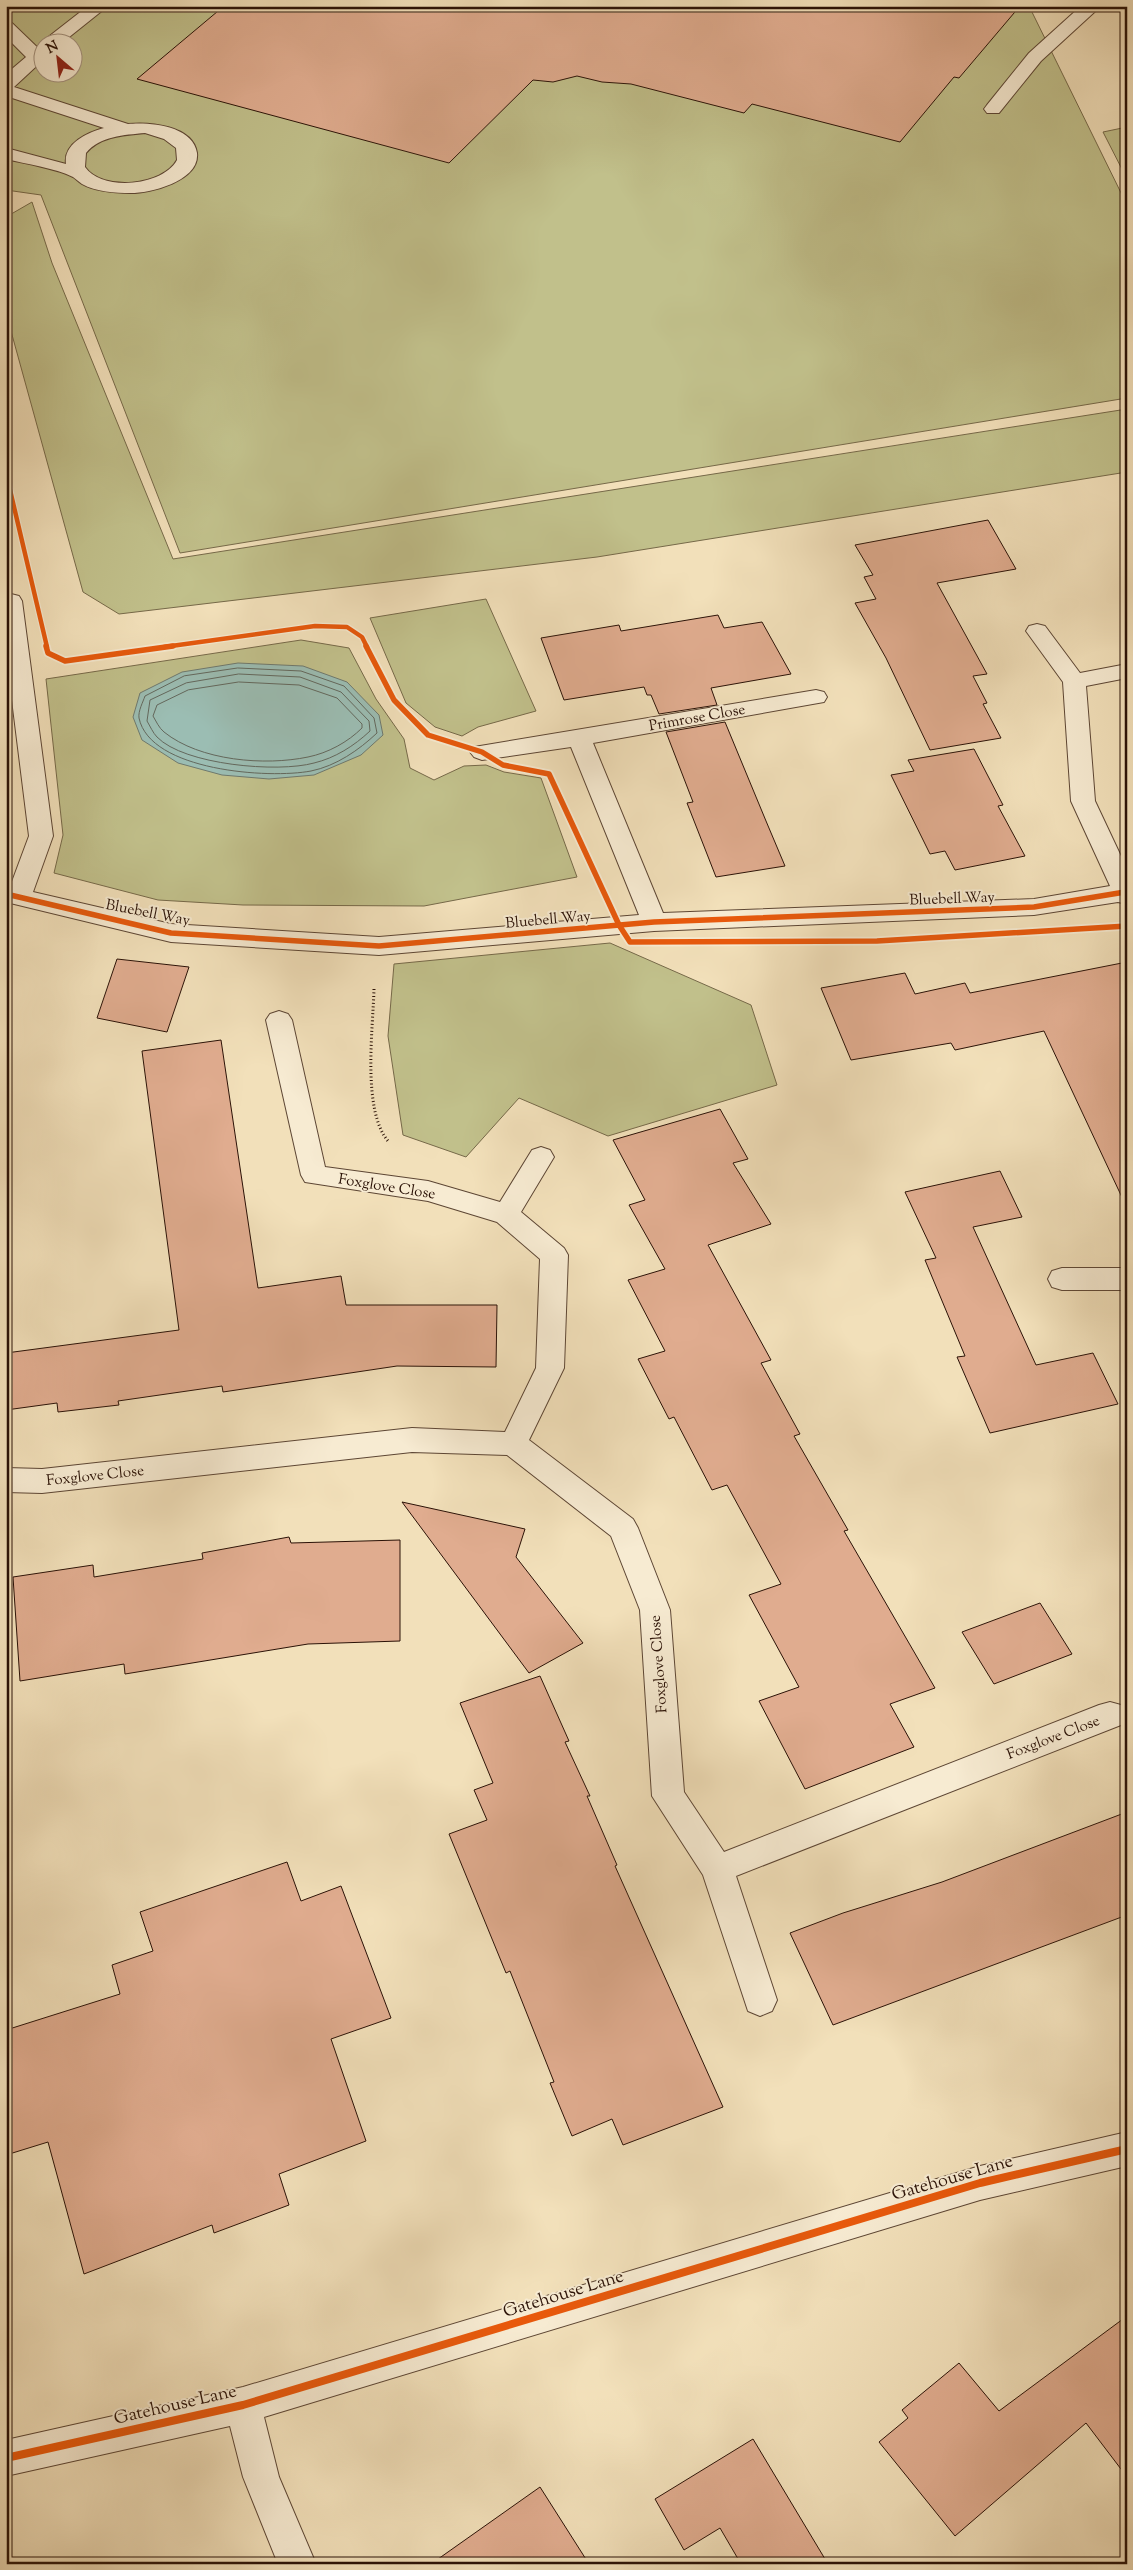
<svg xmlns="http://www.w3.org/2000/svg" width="1133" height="2570" viewBox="0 0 1133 2570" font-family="'Sorts Mill Goudy',serif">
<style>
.green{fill:#c1c08b;stroke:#766949;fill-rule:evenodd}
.water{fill:#9bbdb3;stroke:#6e796e}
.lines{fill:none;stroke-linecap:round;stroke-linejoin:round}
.shore{stroke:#63685d;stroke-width:1}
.building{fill:#e0ac8f;stroke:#2b1207}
.minor-casing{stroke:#5d4634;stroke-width:2}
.path{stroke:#2b1207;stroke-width:3;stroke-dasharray:1 2.5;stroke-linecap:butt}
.minor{fill:#f7ebd2;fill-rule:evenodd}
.cycleway-far2-casing{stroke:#f7ebd2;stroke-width:7}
.cycleway-far1-casing{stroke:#f7ebd2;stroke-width:9}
.cycleway-casing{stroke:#f7ebd2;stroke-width:11}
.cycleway-far2{stroke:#e8590c;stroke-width:4.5}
.cycleway-far1{stroke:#e8590c;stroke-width:5.5}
.cycleway{stroke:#e8590c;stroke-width:8}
.labels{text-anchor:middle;stroke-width:4;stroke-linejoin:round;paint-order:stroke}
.street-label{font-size:15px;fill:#2b1207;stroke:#f7ebd2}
.near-street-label{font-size:18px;fill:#2b1207;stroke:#f7ebd2}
</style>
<rect width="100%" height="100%" fill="#f2e0ba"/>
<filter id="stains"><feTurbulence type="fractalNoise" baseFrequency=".004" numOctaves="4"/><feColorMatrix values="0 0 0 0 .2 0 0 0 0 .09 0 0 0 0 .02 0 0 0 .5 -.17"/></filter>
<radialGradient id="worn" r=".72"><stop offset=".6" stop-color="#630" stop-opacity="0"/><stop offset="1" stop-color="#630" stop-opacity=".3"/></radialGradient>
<!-- green -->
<path class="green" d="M6 6H1029L1127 205V398L180 553 41 195 6 190ZM42 42H72V72H42Z
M1127 127V179L1103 132Z
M32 202 52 263 173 559 1127 409V472L597 557 119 614 83 592 6 313V217Z
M486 599 536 711 478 727 462 736 435 727 406 703 370 618Z
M301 640 349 648 376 699 404 739 410 768 434 780 464 766 486 765 504 772 541 778 577 877 424 906 243 905 158 900 54 873 63 835 46 679Z
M610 943 751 1005 777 1085 608 1136 519 1098 466 1157 403 1135 388 1036 394 964Z"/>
<!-- water -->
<path class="water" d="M238 663 303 666 347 682 379 715 383 735 361 755 314 775 269 779 222 775 178 763 142 740 133 717 140 693 182 672Z"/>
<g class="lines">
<!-- shore -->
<path class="shore" d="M238 668 301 671 344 686 374 718 377 733C359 750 336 766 311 771 269 779 150 771 139 718 138 711 143 702 145 696L184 676Z
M239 674 300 677 341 692 369 721 370 731C354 746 335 758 314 763 278 773 184 765 157 737 153 733 150 726 147 721L150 700 186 683Z
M239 682 299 685 337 698 362 724V728C348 742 328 753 308 757 265 766 200 761 164 732 159 728 156 721 153 716L157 705 188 690Z"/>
</g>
<!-- building -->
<path class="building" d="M224 6H1020L959 78 954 77 900 142 752 104 744 113 631 84 602 82 577 76 553 82 533 80 449 163 137 79Z
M988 520 1016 569 937 583 987 674 973 676 987 703 983 704 1001 738 930 750 886 658 855 603 876 599 864 577 873 575 855 545Z
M718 615 724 628 762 622 791 674 711 688 717 705 659 714 651 695H647L644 687 564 700 541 638 619 625 621 631Z
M725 722 766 821 785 866 716 877 687 803 693 802 666 732Z
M974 749 1003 805 998 806 1025 856 955 870 945 851 930 854 891 775 914 771 908 760Z
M117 959 189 967 167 1032 97 1018Z
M1127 962V1208L1044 1031 955 1050 951 1043 851 1060 821 988 905 973 915 994 965 983 970 993Z
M221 1040 258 1288 341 1276 346 1305H497L496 1367 397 1366 223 1392 222 1386 118 1401 119 1405 58 1412 57 1403 6 1410V1353L179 1330 142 1051Z
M720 1109 748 1159 733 1163 771 1224 708 1245 771 1360 761 1363 800 1434 794 1436 848 1530 844 1531 935 1688 890 1704 914 1747 805 1789 759 1701 799 1687 749 1595 781 1584 727 1485 712 1490 674 1417 669 1419 638 1359 665 1351 628 1280 665 1269 629 1205 645 1200 613 1140Z
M1000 1171 1022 1217 973 1227 1036 1365 1093 1353 1118 1404 990 1433 957 1357 965 1356 925 1260 936 1258 905 1192Z
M402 1502 525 1529 516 1557 583 1643 529 1673Z
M289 1537 291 1543 400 1540V1641L308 1644 125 1674 124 1664 20 1681 13 1577 93 1565 94 1577 203 1559 202 1553Z
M1040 1603 1072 1654 994 1684 962 1632Z
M540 1676 569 1741 565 1742 590 1796H587L617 1865 615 1866 723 2107 623 2145 612 2119 572 2136 550 2083 554 2082 510 1971 506 1973 449 1834 487 1820 474 1790 493 1783 460 1703Z
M1127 1812V1915L833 2025 790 1933 843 1913 942 1882Z
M287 1862 301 1901 341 1886 391 2018 331 2039 366 2141 279 2174 289 2205 214 2233 212 2225 84 2274 48 2142 6 2155V2030L120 1994 112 1965 153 1951 140 1912Z
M1127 2316V2477L1086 2423 955 2536 879 2442 908 2418 902 2410 959 2363 999 2411Z
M753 2439 828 2564H741L720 2528 684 2550 655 2499Z
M540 2487 589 2564H431Z"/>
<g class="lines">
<!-- minor casing -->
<g class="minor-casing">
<path id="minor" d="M88 6H108L63 42H45L47 38Z
M1081 6H1101L1041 61 999 113H987L984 109 987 105 1029 53Z
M6 22 12 23 38 48 42 47V61L14 87 128 124C148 122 193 125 197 153 200 181 150 193 131 193 115 193 96 192 82 184 79 182 76 179 73 177 55 168 26 164 6 159V148L66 164C63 143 89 132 104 128L6 96V74L26 57 6 37ZM145 133 164 139 176 148 177 160C163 186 102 192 85 167L86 153C100 136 124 135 145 133Z
M11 594 19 596 22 601 53 836 33 892 171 924 379 937 639 915 571 747 482 760 474 757 470 752 474 747 816 690 824 692 827 697 824 702 593 743 663 913 1034 899 1110 886 1071 801 1063 682 1026 631 1029 626 1037 624 1045 626 1080 673 1127 664V678L1086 686 1095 801 1127 869V904L1118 902 1034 915 654 931 379 955 171 942 6 902V886L10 887 29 836 6 652V595Z
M279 1011 288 1014 292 1020 325 1167 428 1181 500 1202 532 1150 541 1147 550 1150 554 1157 521 1212 564 1248 568 1255 564 1368 529 1440 633 1519 638 1528 670 1610 684 1792 724 1852 1099 1705 1110 1702 1121 1705 1125 1715 1121 1725 736 1876 777 2000 772 2011 760 2016 748 2011 703 1875 652 1796 640 1610 611 1536 507 1455 412 1452 42 1493 6 1492V1468L42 1469 412 1428 505 1432 536 1368 540 1259 497 1222 428 1201 305 1182 301 1175 266 1020 270 1014Z
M1062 1268H1127V1290H1062L1052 1287 1048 1279 1052 1271Z
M1127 2132V2166L980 2200 264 2417 279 2477 316 2564H278L243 2477 230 2426 6 2476V2440L243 2387 980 2166Z"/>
</g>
<!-- path -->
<path class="path" d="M374 989C373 1029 362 1110 388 1141"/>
<!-- minor -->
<use href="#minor" class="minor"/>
<!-- cycleway-far2 casing -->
<g class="cycleway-far2-casing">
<path id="cycleway-far2" d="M6 473 47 647
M164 647 315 626 347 627 362 637 367 647"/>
</g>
<!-- cycleway-far1 casing -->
<g class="cycleway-far1-casing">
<path id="cycleway-far1" d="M46 646 48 653 65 661 173 646
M366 646 394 700 428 735 482 752 503 765 549 774 619 925 630 942 877 941 1127 926
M6 894 171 933 379 946 654 922 1034 907 1125 892"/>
</g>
<!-- cycleway casing -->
<g class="cycleway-casing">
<path id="cycleway" d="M6 2458 243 2405 980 2183 1127 2149"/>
</g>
<!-- cycleway-far2 -->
<use href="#cycleway-far2" class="cycleway-far2"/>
<!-- cycleway-far1 -->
<use href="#cycleway-far1" class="cycleway-far1"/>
<!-- cycleway -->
<use href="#cycleway" class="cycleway"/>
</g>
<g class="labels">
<!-- street labels -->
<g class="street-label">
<text transform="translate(697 717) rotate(-10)" y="5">Primrose Close</text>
<text transform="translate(952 898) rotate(-2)" y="5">Bluebell Way</text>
<text transform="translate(148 912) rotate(11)" y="5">Bluebell Way</text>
<text transform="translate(548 919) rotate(-5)" y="5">Bluebell Way</text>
<text transform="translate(387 1186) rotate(9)" y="5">Foxglove Close</text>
<text transform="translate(95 1475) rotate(-6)" y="5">Foxglove Close</text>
<text transform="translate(658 1664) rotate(-94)" y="5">Foxglove Close</text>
<text transform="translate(1053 1737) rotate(-21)" y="5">Foxglove Close</text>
</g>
<!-- near-street labels -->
<g class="near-street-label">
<text transform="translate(952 2177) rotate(-16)" y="6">Gatehouse Lane</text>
<text transform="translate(563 2293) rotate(-17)" y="6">Gatehouse Lane</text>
<text transform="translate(175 2404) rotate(-13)" y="6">Gatehouse Lane</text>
</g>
</g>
<!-- margin -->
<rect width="1133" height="2570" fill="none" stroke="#f2e0ba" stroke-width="25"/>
<rect x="8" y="8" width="1118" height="2555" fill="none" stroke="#2b1207" stroke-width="2.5"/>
<rect x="12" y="12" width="1108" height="2545" fill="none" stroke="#2b1207"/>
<!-- north arrow -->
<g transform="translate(58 58) rotate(332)"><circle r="24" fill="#f7ebd2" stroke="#a59481"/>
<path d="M0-4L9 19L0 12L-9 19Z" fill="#8f2418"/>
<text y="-8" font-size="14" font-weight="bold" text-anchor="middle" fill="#2b1207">N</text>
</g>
<rect width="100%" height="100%" filter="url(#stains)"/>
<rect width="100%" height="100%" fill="url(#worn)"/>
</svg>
